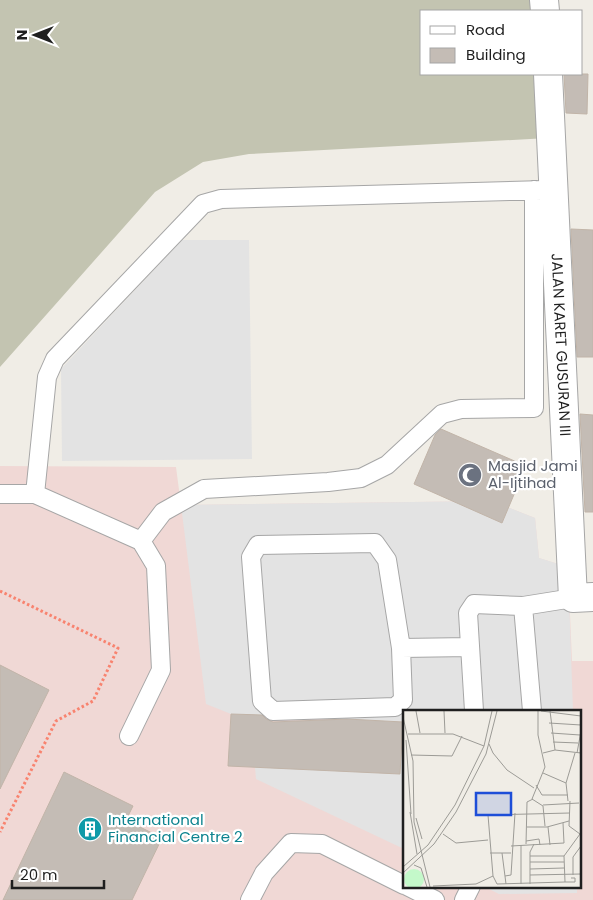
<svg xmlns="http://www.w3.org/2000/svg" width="593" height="900" viewBox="0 0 593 900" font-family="Poppins,sans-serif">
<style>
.commercial{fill:#f0d8d5;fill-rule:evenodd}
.construction{fill:#c3c4b1}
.parking{fill:#e3e3e3}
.building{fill:#c4bcb5;stroke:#c1b4a8}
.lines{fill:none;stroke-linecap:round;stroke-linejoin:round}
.service-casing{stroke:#a6a6a6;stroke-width:20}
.minor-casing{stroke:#a6a6a6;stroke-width:30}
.path{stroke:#f8836f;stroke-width:3;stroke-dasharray:2.5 2.5;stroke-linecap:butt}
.service{stroke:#fff;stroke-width:18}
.minor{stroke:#fff;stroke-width:28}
.labels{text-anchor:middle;stroke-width:4.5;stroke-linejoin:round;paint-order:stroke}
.street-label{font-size:15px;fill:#1f1f1f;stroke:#fff}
.worship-label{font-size:15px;fill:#5b616d;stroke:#fff;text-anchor:start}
.culture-label{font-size:15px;fill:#0d838f;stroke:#fff;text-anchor:start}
.inset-road{fill:none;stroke:#9c9b96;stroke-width:1}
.view{fill:#1d4ed8;fill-opacity:0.15;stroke:#1d4ed8;stroke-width:2.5}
.inset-edge{fill:none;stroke:#1f1f1f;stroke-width:2.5}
</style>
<rect width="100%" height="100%" fill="#f0ede6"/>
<!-- commercial -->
<path class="commercial" d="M0 466 176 467 181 505 492 501 535 518 539 558 568 567 572 661H593V900H0ZM404 711H579V886H404Z"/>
<!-- construction -->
<path class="construction" d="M0 0H549V11H422V74H548V138L249 154 203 162 155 192 0 367Z"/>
<!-- parking -->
<path class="parking" d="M182 240H249L252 459 62 461 61 369Z
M492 501 535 518 539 558 568 567 573 711H404V849L256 779 255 767 400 774 403 722 231 714 206 704 181 505Z
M483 886H577V893L499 894Z"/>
<!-- building -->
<path class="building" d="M564 74H588L587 114 566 113Z
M571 229 593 230V357H577Z
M580 414 593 415V512H585Z
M441 429 526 466 502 523 414 484 435 435Z
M0 665 49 690 0 789Z
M231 714 262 715 266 719 273 722 347 719 403 722 400 774 228 766Z
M64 772 133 806 126 820 162 838 132 900H3Z"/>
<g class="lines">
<!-- service casing -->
<g class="service-casing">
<path id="service" d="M0 494H35L141 541 163 512 204 489 328 482 361 478 387 465 442 414 461 409 534 408V190
M35 494 47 377 55 359 203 204 221 199 545 190
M375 543 387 560 401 648 403 700 395 707 273 711 262 701 251 557 258 545Z
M401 648 470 647
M474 711 468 613 474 604 523 606
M532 711 523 606 573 598
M129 736 161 670 156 566 141 541
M407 886 435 900
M250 900 264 873 291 843 322 844 404 885
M464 900 471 886"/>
</g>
<!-- minor casing -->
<g class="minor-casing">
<g id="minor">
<path d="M544 0 545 11"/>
<path id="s1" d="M548 74 573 598 593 597"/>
</g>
</g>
<!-- path -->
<path class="path" d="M0 591 118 648 93 701 56 721 0 832"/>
<!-- service -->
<use href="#service" class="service"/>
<!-- minor -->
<use href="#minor" class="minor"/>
</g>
<!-- icons -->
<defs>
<g id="mosque-disc" transform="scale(1.25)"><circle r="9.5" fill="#6b7280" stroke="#fff"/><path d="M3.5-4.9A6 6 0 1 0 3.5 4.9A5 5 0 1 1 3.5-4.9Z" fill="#fff"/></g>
<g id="building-disc" transform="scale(1.25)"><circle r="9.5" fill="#0f9aa8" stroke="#fff"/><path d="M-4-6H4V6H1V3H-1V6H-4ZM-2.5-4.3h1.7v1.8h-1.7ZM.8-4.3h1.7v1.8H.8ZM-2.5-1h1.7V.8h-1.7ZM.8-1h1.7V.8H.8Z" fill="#fff"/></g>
</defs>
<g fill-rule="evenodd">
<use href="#mosque-disc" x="470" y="475"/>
<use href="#building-disc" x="90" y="829"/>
</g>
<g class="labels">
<!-- street labels -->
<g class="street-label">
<text dy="5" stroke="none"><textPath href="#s1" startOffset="271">JALAN KARET GUSURAN III</textPath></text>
</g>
<!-- worship labels -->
<g class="worship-label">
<text x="488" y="471">Masjid Jami<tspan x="488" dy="17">Al-Ijtihad</tspan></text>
</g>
<!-- culture labels -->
<g class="culture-label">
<text x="108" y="825">International<tspan x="108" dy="17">Financial Centre 2</tspan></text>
</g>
</g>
<!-- overview -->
<g transform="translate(403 710)">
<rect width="178" height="178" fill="#f0ede6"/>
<path d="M1 169a10 10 0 1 1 20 0a10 10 0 1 1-20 0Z" fill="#c4f9ca"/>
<path class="inset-road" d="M13 1 17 23M41 1 42 23M135 1V25L142 57 129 89 140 96 142 116M138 1 178 6M147 1 152 40M0 7 10 51 11 112 27 177M146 13 178 15M148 23 177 25M5 24H50L81 36M3 30 8 104M150 32 175 33M86 34 90 43 104 60 131 78M140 43 152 40 178 43M174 43 178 21M8 45 49 46 59 26M140 63 163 73M133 75 139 85H165M165 91 163 73 172 43M167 91 166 116 177 124M140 95 176 93M7 102 14 144M13 108 19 129M124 117H144L166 111M145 117 147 135M40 124 53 133 85 130M123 131 136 129 137 135M123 134 124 92 130 89M108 136 161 133 160 113M87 143H108M99 143 103 174M127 146H161M127 152H161M11 155 18 158 24 177M0 157 25 135 52 95 81 36 89 1M127 159 161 158M0 163 31 134 53 102 83 44 94 1M127 165 178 164M170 165V147L178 136M102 166 108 165 112 103M162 172 94 174 90 166 85 105 167 103M162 172 161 146 177 124M162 172H172V168H168M118 174V135M127 174V142L131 134M30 176 73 174 90 166"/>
<path class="view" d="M73 83H108V105H73Z"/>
<rect width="178" height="178" class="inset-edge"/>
</g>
<!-- legend -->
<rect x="420" y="10" width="162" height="65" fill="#ffffff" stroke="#a5a5a5"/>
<rect x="430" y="26" width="25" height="8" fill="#ffffff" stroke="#a5a5a5"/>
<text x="466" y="35" font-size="15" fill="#1f1f1f">Road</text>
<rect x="430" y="48" width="25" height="15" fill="#c4bcb5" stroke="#a5a5a5"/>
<text x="466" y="60" font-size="15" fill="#1f1f1f">Building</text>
<!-- north arrow -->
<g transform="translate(35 35) rotate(270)" stroke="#ffffff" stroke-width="4" paint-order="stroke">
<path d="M0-4L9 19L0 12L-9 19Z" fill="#1f1f1f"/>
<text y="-8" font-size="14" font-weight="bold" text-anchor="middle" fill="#1f1f1f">N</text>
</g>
<!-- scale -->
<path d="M12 880v8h92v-8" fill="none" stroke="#1f1f1f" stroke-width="2.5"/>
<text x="20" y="880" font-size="15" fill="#1f1f1f" stroke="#ffffff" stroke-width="4" paint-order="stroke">20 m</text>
</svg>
